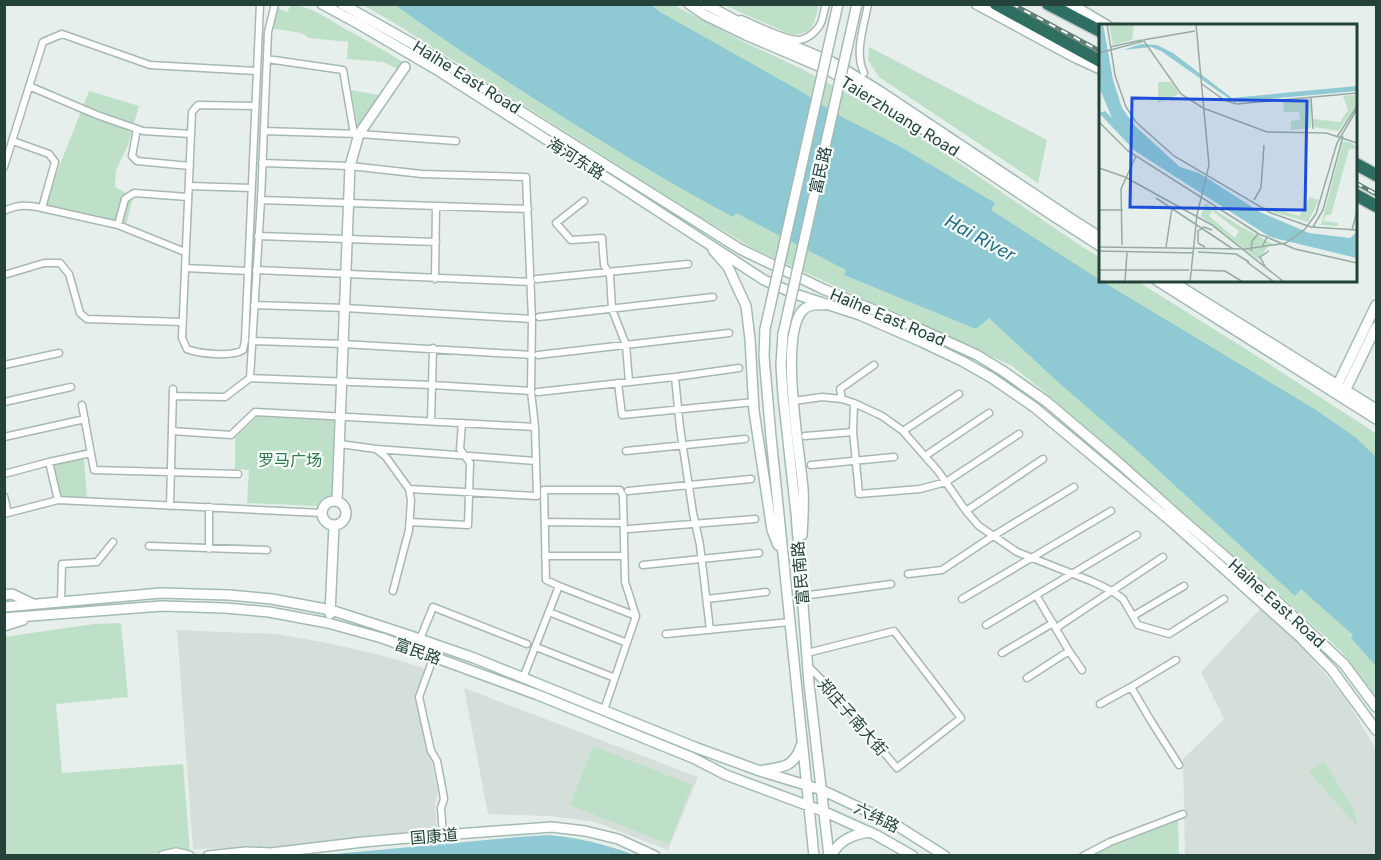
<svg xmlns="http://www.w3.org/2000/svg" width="1381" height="860" viewBox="0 0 1381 860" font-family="Inter,'Noto Sans SC',sans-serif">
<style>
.built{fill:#d4dfda}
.green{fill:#bfe0c8}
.water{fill:#8ec9d4}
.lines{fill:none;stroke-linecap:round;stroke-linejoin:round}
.street-casing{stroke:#a8b8b2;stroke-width:9}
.secondary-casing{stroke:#a4bbb3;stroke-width:12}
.highway-casing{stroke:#c2cac8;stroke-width:15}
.street{stroke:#fff;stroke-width:6}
.secondary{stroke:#fff;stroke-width:9}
.highway{stroke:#2f6f62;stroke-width:12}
.rail-casing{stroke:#5f7d75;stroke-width:4.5}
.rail{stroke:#f7fbf9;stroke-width:2;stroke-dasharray:7;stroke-linecap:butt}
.secondary-bridge-casing{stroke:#a4bbb3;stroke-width:12;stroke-linecap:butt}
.secondary-bridge{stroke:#fff;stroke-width:9}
.labels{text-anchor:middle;stroke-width:4.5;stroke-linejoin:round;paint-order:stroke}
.street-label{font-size:16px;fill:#24423a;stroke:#f7fbf9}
.park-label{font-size:16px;fill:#2d7a4b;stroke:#f7fbf9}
.water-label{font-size:18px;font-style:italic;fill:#1c6f80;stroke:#f7fbf9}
.inset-road{fill:none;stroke:#98aaa4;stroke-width:1.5}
.view{fill:#1d4ed8;fill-opacity:0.15;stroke:#1d4ed8;stroke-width:3}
.inset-edge{fill:none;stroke:#24423a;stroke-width:3}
</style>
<rect width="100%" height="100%" fill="#e6efeb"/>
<!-- built -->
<path class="built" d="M1261 608 1299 644 1343 694 1376 749V855H1185L1183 759 1224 719 1201 672Z
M177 630 276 634 323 642 380 655 418 666 427 671 418 697 438 791 435 804 437 830 274 847 193 849Z
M464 688 698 777 668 850 595 822 551 816 488 814Z"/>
<!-- green -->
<path class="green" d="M291 5C308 5 327 18 342 27 363 38 383 50 403 62L398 69 383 62 347 59 348 42 309 38 301 33 269 28 273 6 287 12Z
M363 5H674L740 40 806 71 899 122 1075 242 1100 258V280L1137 281 1241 346 1371 430 1376 434V697L1343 653 1284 599 1042 390 1012 366 910 318 870 302 756 250 695 214 396 24Z
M724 5H819C814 23 814 34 792 35Z
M869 47 1047 140 1038 183 879 77 868 60Z
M351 90 379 95 358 129Z
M89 91 139 106 128 145 116 170 115 187 133 197 126 225 44 205Z
M259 415 335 419 333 495C325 496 321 499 317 506L247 503 249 470 235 469V438Z
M84 459 87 498 59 497 52 464Z
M121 623 128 697 56 704 62 773 183 764 190 851 177 850 139 856 5 855 4 637 94 624Z
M593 746 692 785 669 844 570 805Z
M1324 761 1355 811 1357 826 1309 772Z
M1178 820 1179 855H1092L1110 847Z"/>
<!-- water -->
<path class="water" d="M395 5H651L660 12 802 92 842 117 899 146 995 203 991 210 1100 280 1316 410 1355 437 1376 457V666L1351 638 1353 635 1301 589 1295 596 1132 446 1058 382 989 318 976 329 844 275 846 270 736 213 733 217C678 188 624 155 571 122 511 84 452 46 395 5Z
M549 835C579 838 606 844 634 855H324L519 837Z"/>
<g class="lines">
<!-- street casing -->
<g class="street-casing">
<path id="street" d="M741 19C753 24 787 41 799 40 808 39 817 31 821 23 823 18 824 10 826 4
M267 59 343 70 354 134
M864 73C854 52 864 27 868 4
M29 86 97 115 143 131 191 134
M255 106 198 105 192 112 182 338 187 349C199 354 232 357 243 350L245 340 260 4
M137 129 132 156 137 161 190 166
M264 131 359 134 456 141
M13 141 49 154 55 162 42 208
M262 163 350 166 422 174 526 177 532 319 531 391 535 427 537 496 409 489
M4 167 43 42 62 34 150 65 256 71
M189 186 251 188
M261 200 528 209
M584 201 556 223 571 240 602 238 604 265 610 275 612 309 626 345 629 382
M4 211C18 204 28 205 42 208L118 225 185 252
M118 225 125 199 134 193 188 197
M258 236 436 242
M185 268 248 271
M256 270 531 282
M4 275 44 263H60L69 274 80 313 87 319 182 322
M435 279 436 206
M537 279 688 264
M254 305 345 308 532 319
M539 317 713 297
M252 341 343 344 532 355
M538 355 729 333
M4 365 59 353
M675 377 680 428 693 513 700 545 710 630
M250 378 432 385 531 391
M618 383 622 415 754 402
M538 392 675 377 739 368
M173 396 225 397 250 378 261 200 268 32 275 4
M842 399 840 389 874 365
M794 401 822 397 842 399 854 403 882 416 903 431 908 437 938 471 966 511 979 526 1017 552 1091 581 1112 591 1123 599 1138 625 1169 634 1224 599
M4 402 71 387
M854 403 853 432 859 494 920 489 946 482 1019 434
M82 405 94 470 238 474
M431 421 433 348
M172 431 231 435 255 412 535 427
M903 431 959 394
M805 436 853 432
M4 437 85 419
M340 444 376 449 386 457 409 489 411 500 409 530 393 591
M376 449 536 461
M626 451 745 439
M925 456 989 413
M49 462 58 500
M811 465 894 457
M4 474 49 462 91 453
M628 491 751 479
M4 496 8 513
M170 506 173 389
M966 511 1043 459
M4 514 58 500 322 513
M410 522 468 525 470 463 460 449 462 423
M545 522 623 523
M629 529 755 519
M149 546 267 550
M209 549V507
M545 556H624
M643 565 759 553
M908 574 942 570 993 536 1074 487
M559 586 546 580 544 490H620L623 496 625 582 636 616
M1036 595 1069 651 1082 670
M802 596 891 584
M707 599 766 592
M962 599 1111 511
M61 602 62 564 97 562 113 542
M549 612 627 643
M1133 616 1184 586
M986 625 1137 535
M1056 628 1163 557
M666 634 790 622
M420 639 433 607 527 644
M536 647 615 678
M807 653 894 631 961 718 897 768 827 685 808 666
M1002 653 1053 623
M434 656 419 697 431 751 437 761 442 787 444 799 441 808 443 835
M1176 660 1131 687 1151 721 1179 765
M523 678 559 586 636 616 604 710
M1027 678 1069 651
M1100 704 1131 687
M1083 856 1110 842 1183 814"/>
</g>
<!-- secondary casing -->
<g class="secondary-casing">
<path id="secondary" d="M322 4 357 23 434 68 624 189 764 280 795 294 860 315 922 342 962 361 992 378 1034 407 1173 523 1301 638 1332 670 1376 730
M342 4 420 48 740 249 823 289 920 329 977 355 1003 371 1047 402 1119 463 1176 514 1278 602 1344 664 1376 707
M689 4 705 15 746 35 828 70 875 97 1052 215 1100 246
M705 4 748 27 832 62 878 90 1070 218 1100 237
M976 4 1074 57 1100 69
M1071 4 1108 26
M713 250 728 267 746 306 750 339 754 411 772 530 778 545
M1156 280 1376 419
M1170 280 1376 409
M765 329 764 356 771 437 814 856
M783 334 781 365 783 395 796 513 809 684 829 856
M1336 388 1376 305
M1344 393 1376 327
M337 501 350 166 359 134 405 67
M322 513a12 12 0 1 1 24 0a12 12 0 1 1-24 0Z
M802 535C803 520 804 504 803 489 800 451 779 339 802 311 808 304 816 304 824 305
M4 595 12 594 31 603
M4 607 161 593 229 595 272 599 331 610 405 634 474 658 697 748 760 771 822 790 896 825 945 856
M330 614 334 525
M4 618 162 606 225 608 269 612 328 623 382 638 538 695 693 758 726 775 825 812 876 835 913 856
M4 626 23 620
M764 770C783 767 794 767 801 746
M163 856 176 853 189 856
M208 856 246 852 271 853 363 842 443 835 552 827 585 831 618 839 655 856
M832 856C838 839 855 834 870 832"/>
</g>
<!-- highway casing -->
<g class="highway-casing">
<path id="highway" d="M996 4 1100 61
M1048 4 1100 31
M1356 164 1376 175
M1356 195 1376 206"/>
</g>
<!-- street -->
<use href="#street" class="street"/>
<!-- secondary -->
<use href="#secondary" class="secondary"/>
<!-- highway -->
<use href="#highway" class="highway"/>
<!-- rail casing -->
<g class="rail-casing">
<path id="rail" d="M1012 4 1100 51
M1356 183 1376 194"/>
</g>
<!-- rail -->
<use href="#rail" class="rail"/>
<!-- secondary-bridge casing -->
<g class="secondary-bridge-casing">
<path id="secondary-bridge" d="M765 329 838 4
M783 334 857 4"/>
</g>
<!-- secondary-bridge -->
<use href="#secondary-bridge" class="secondary-bridge"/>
</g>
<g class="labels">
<!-- street labels -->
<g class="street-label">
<text transform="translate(467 77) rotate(32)" y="6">Haihe East Road</text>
<text transform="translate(900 116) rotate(32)" y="6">Taierzhuang Road</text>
<text transform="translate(576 158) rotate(32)" y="6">海河东路</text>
<text transform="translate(820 170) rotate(-77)" y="6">富民路</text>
<text transform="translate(888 317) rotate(23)" y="6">Haihe East Road</text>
<text transform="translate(800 573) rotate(-95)" y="6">富民南路</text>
<text transform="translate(1277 603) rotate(42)" y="6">Haihe East Road</text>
<text transform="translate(418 651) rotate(20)" y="6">富民路</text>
<text transform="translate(853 717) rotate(49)" y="6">郑庄子南大街</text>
<text transform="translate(877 817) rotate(26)" y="6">六纬路</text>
<text transform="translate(434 836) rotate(-5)" y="6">国康道</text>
</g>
<!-- park labels -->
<g class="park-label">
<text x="290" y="466">罗马广场</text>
</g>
<!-- water labels -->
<g class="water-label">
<text transform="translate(980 238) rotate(29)" y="6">Hai River</text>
</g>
</g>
<!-- overview -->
<g transform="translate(1099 24)">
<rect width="258" height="258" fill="#e6efeb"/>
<path d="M10 0H35L33 16 14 21ZM59 58H72L80 70 59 79ZM258 71V81L239 107 215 103 214 95 241 98 249 86 244 72ZM212 75V104L192 106V97L201 96 200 88H185L184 77ZM244 117 253 119 258 125H250L232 191H227L224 197 239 199V202L222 201ZM211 173 220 176 209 198 174 188V184L200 192ZM106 179 139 201 176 221 169 222 160 236 102 192ZM113 187 140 207 136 214 110 192Z" fill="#bfe0c8" fill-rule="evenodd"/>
<path d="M0 0H4L14 56 23 84 36 102 81 143 100 149 161 188 210 209 251 214 258 208V234L171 213 36 127 0 89 6 87 13 94 0 63ZM42 20 58 21 74 29 133 74 258 62V67L135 78 62 27 52 23 24 26Z" fill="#8ec9d4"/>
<path class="inset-road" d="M8 0 16 51 27 83 37 98 75 132 172 189 212 203 258 206M44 16 96 7M11 23 43 16M0 29 45 17 82 70 104 84 168 108 227 109 258 119M103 60 125 76 138 80 258 69M212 74 214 105M0 98 29 127 160 210M238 113 258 82M0 144 26 153M26 153 113 201 185 258M57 174 134 225M155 176 162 164 165 121M0 186H24M214 203 224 186 244 112M253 206 258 187M167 213 196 225 258 239M23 221 22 165 37 132M0 223 147 225 187 219 206 205 217 190 238 119 258 85M67 223 73 184M106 223 99 219V207L105 203 113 206M0 227 95 229M152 227 153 217 159 210 168 213 163 223M99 228 137 230 150 238M148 238 175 258M166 242 161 233 170 227M0 246H90M93 246 126 247 144 258M26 258 28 228M91 258 98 191 110 141 97 0"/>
<path class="view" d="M33 74 208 77 206 186 31 183Z"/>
<rect width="258" height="258" class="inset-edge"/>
</g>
<!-- border -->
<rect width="1381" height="860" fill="none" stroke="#24423a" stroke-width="12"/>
</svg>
